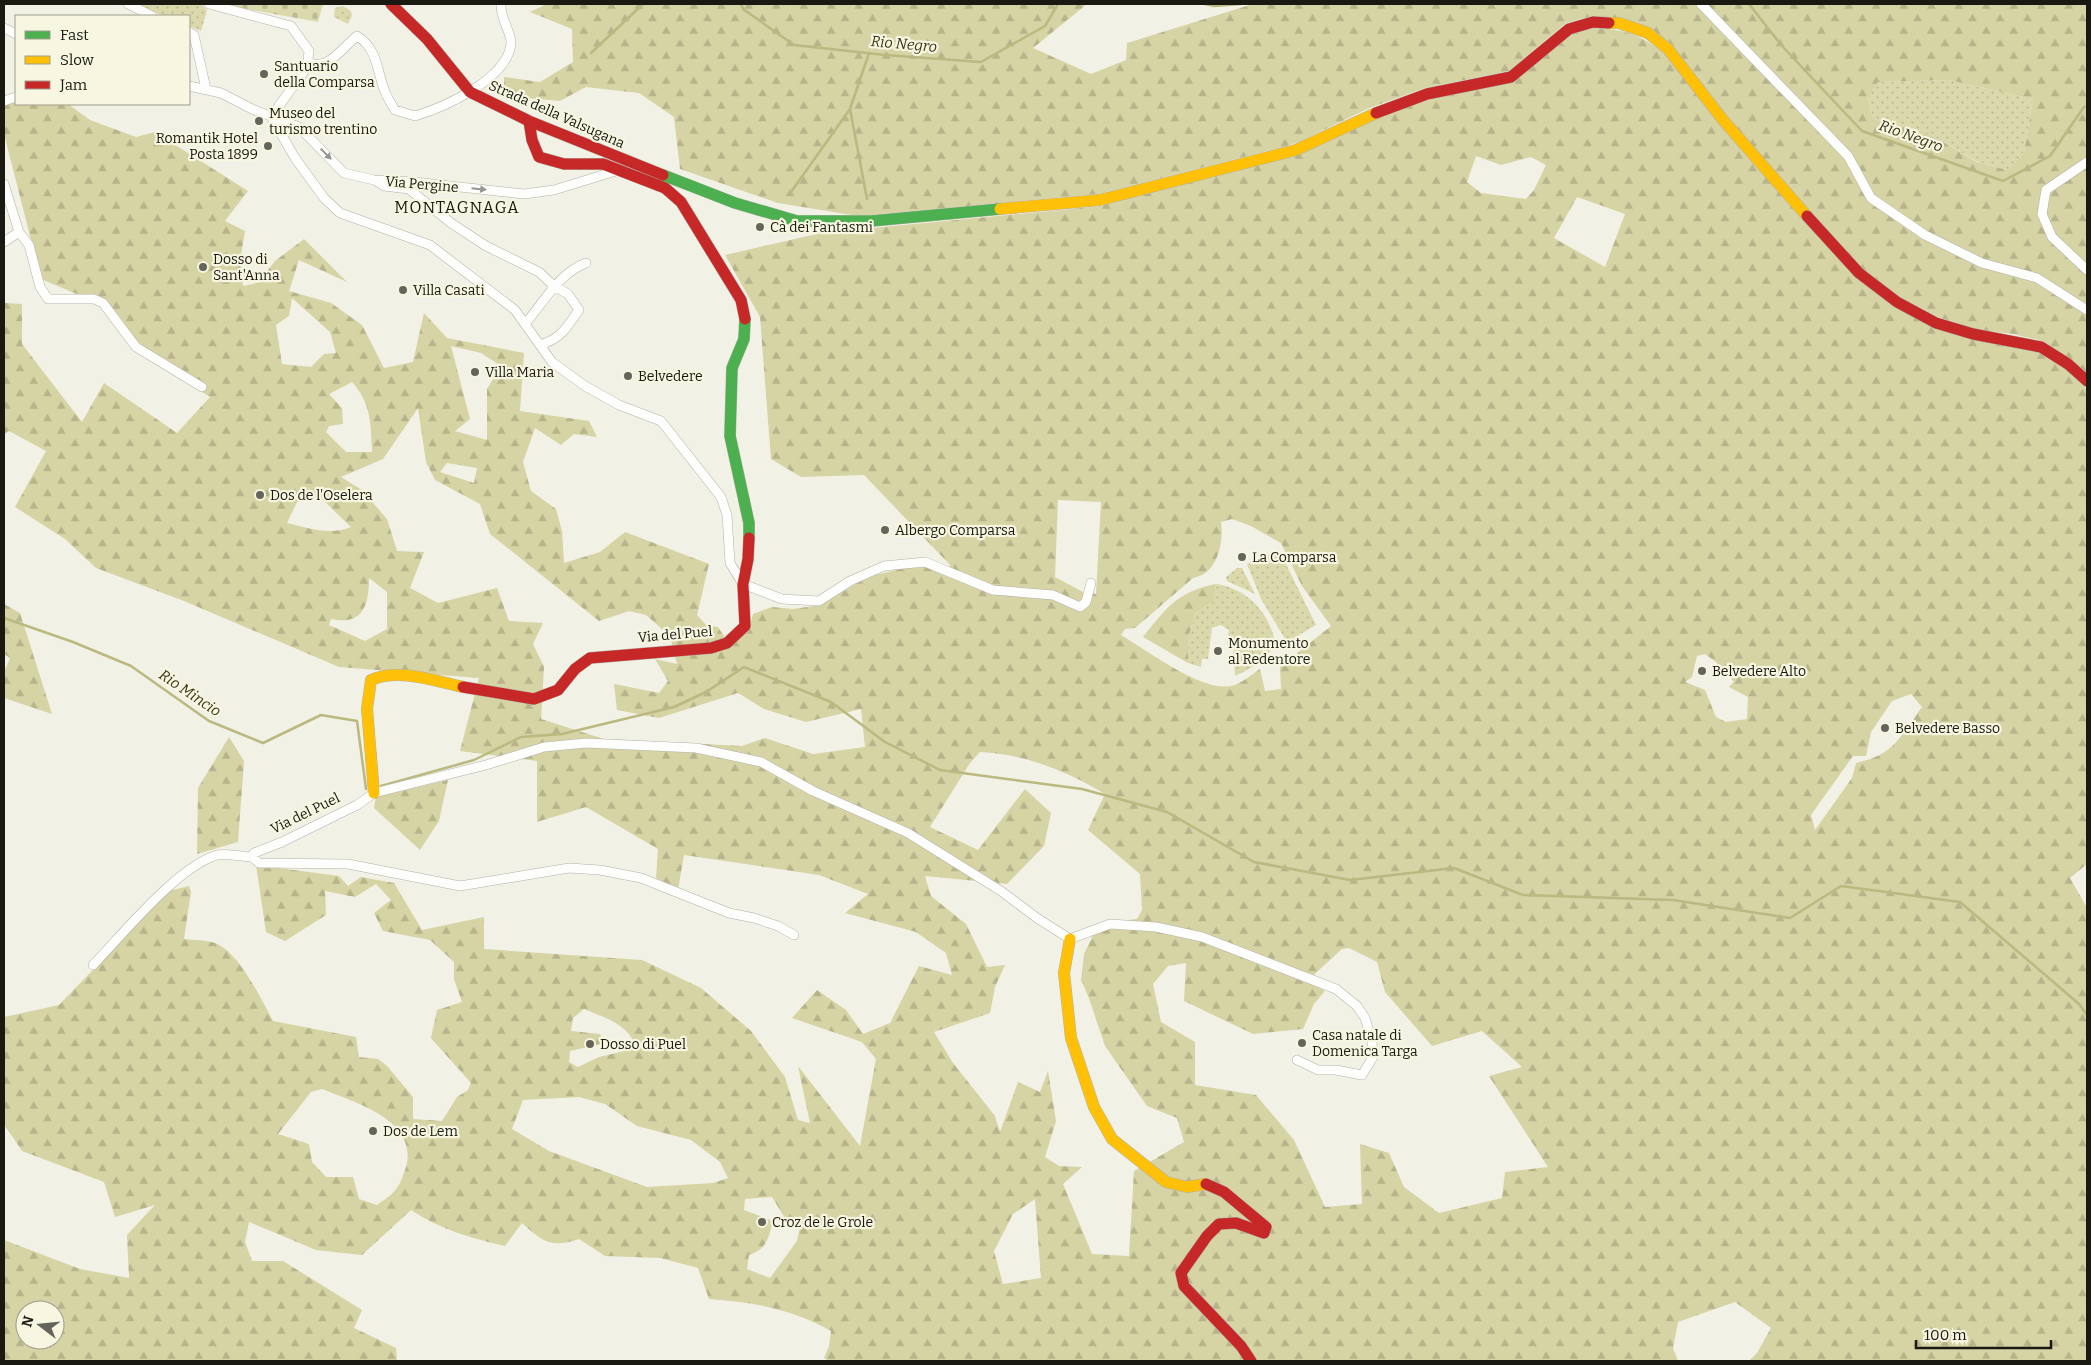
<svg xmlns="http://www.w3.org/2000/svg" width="2091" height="1365" viewBox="0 0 2091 1365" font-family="Bitter,serif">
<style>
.grass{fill:url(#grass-dots)}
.forest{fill:url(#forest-firs);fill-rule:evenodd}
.cemetery{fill:url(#cemetery-stones)}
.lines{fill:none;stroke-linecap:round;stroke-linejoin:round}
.stream{stroke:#bbb880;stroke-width:2.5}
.street-casing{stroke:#b3b2a9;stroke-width:10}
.fast-casing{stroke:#b3b2a9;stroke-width:12}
.slow-casing{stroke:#b3b2a9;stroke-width:12}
.jam-casing{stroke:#b3b2a9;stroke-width:12}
.street{stroke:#fdfdfb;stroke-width:9}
.fast{stroke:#4caf50;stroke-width:11}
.slow{stroke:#ffc107;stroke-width:11}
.jam{stroke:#c62828;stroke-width:11}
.oneway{fill:#969692}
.poi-dot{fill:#65645b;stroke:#f7f6e0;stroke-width:2}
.labels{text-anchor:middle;stroke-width:4.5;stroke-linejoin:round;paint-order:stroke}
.poi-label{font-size:14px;fill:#191811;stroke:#f7f6e0;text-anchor:start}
.street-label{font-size:14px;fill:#191811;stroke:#f7f6e0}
.water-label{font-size:15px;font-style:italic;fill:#393716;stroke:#f7f6e0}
.quarter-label{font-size:16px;letter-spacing:1px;fill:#191811;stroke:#f7f6e0}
</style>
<defs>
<pattern id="grass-dots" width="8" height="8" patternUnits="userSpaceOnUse" patternTransform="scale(1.25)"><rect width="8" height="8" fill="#dbd9ac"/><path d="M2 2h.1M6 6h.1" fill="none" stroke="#bbba93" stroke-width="1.8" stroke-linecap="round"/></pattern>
<pattern id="forest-firs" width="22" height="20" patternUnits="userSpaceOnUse" patternTransform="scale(1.25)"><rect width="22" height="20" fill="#d6d3a4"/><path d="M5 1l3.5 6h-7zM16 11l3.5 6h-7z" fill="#b7b48c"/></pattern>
<pattern id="cemetery-stones" width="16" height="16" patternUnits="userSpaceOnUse" patternTransform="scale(1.25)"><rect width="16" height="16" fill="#dbd9ac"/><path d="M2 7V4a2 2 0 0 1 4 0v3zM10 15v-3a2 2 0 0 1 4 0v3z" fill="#bbba93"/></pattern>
</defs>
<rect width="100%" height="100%" fill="#f2f1e5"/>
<!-- grass -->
<path class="grass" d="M135 4H201L207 10 201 31 189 26V16H164Z
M343 6 351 11 352 16 348 24 334 17 335 8Z
M1949 80 2033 99 2024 152 2008 170 1978 162 1926 132 1873 119 1868 96 1878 82Z
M1279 550 1316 625 1287 642 1261 599 1247 564Z
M1237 568H1242L1255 594 1227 581 1226 577Z
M1216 584C1247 588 1271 614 1275 644 1265 660 1253 668 1235 676L1233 644H1227L1229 630 1221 625 1212 628 1208 659H1202L1201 667 1188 663V639L1195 613 1214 601Z"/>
<!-- forest -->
<path class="forest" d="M547 4H1087L1033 48 1091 74 1126 60 1127 43 1253 4H2087V373L2043 341 2013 334 1974 329 1938 317 1900 297 1863 269 1783 181 1727 116 1672 45 1592 16 1566 23 1509 71 1425 88 1367 109 1295 144 1099 194 858 216 778 203 680 169 674 117 639 93 586 87 560 101 504 96V77L540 82 573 62 572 29 530 12ZM1949 80 2033 99 2024 152 2008 170 1977 162 1926 132 1873 119 1868 97 1878 82Z
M1594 28C1624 29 1639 34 1664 53L1894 307 2011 345 2038 352 2064 368 2087 389V864L2070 878 2087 908V1361H1749L1757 1353 1771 1328 1735 1302 1678 1322 1673 1348 1678 1361H829L824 1358 829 1346 831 1331C793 1309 752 1302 709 1299L698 1268 660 1258 605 1256 579 1239C551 1249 542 1241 522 1223L505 1246C471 1238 441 1230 411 1210L362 1255 316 1250 249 1222 245 1242 252 1261H283L362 1310 354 1328 396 1348 397 1361H4V1240L80 1269 129 1278 127 1235 155 1205 115 1217 104 1182 22 1151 4 1124V1017L59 1005 169 891 189 886 191 892 184 939C193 940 206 940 215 943 239 952 261 999 273 1021L356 1037 359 1057 378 1059 387 1066 413 1097V1119L442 1121 457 1097 468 1090 471 1083 431 1038 437 1010 462 1002 454 979V962L430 940 383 931 374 913 391 900 376 884 355 897 325 891 326 915 285 941 266 932 256 865 339 876 348 886 361 877 394 883 422 930 484 917V949L642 960 701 988 751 1031 785 1077 798 1120 810 1123 798 1066 860 1146 876 1059 862 1042 792 1018 817 990 846 1010 863 1034 890 1023 919 966 952 975 946 953 916 932 845 913 868 894 819 875 684 855 678 890 656 878 658 849 586 807 537 822V761L460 751 479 678 339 667 184 601 96 568 65 539 15 507 46 451 9 431 4 434 5 303 22 304V344L82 422 104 383 177 433 210 397 134 349 98 303 41 279 4 134V102L68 104 90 120 136 137 155 132 248 191 225 221 245 231 240 261 243 286 258 283 275 261 304 239 347 282 299 260 289 291 331 303 362 325 384 368 413 362 424 313 447 338 524 353 520 411 589 421 597 437 574 434 561 445 535 428 523 462 531 491 556 509 562 531 564 563 600 552 625 532 709 564 697 615 707 626 718 627 729 644 748 632 753 614 772 607 793 609 821 605 867 577 904 568 951 566 864 475 801 477 771 459 760 317 725 255 821 233 1101 206 1428 100 1514 82 1571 34ZM1476 156 1501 165 1531 157 1546 165 1534 190 1526 199 1481 193 1467 182ZM1577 197 1625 214 1605 267 1554 238ZM292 298 330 332 336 353 324 354 311 367 282 364 276 325 289 316ZM451 346 481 353 501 366 487 389V440L455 431 470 419ZM352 382C371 403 371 424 372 452H346L326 432 329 426 343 424 342 408 329 394ZM418 408 426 462 435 480 480 504 490 534 599 621 629 611 646 615 670 636 677 664 655 659 668 681 659 693 614 684 617 710 659 718 738 693 764 709 806 722 861 709 865 747 813 754 765 738 742 746 604 739 541 719 544 667 533 644 543 623 509 621 497 588 438 603 410 588 424 552 397 551 387 519 362 490 341 477 383 459ZM447 463 477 468 474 483 440 472ZM323 500 351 527C329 536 309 528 287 523L297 502ZM1058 500 1101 502 1096 594 1083 592 1055 577ZM1232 519 1251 526 1281 543 1302 586 1331 626 1280 667 1281 689 1265 691 1260 669C1251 675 1241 684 1231 686 1201 692 1147 650 1121 635L1125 629 1135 628 1193 578C1217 574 1224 544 1221 522ZM369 578 387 592V629L365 641 329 625 331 619C363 626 369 605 369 578ZM1705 654 1716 662 1734 682 1729 687 1748 697 1747 719 1726 722 1716 717 1705 690 1685 682 1692 677 1697 656ZM1911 694 1922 707C1900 736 1895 755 1856 763L1852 778 1815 830 1811 815 1853 756H1866L1871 732 1892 701ZM980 752C1024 754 1067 771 1105 794L1088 830 1140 874 1142 910 1137 919 1099 923 1084 954 1081 980 1089 998 1105 1046 1147 1106 1177 1118 1184 1142 1134 1171 1129 1256 1092 1254 1063 1184 1082 1167 1059 1166 1045 1157 1056 1121 1048 1071 1040 1092 1018 1082 1000 1132 995 1116 953 1063 934 1032 990 1013 995 987 1005 965 987 967 966 924 931 896 925 876 1007 884 1044 846 1051 813 1025 789 978 850 930 827 970 763ZM1349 948 1377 962 1385 992 1432 1046 1482 1031 1522 1067 1489 1076 1548 1167 1505 1172 1502 1198 1439 1213 1404 1187 1389 1153 1360 1144 1362 1204 1325 1207 1294 1140 1256 1095 1195 1085V1042L1161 1022 1153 984 1168 966 1186 963 1184 1001 1253 1034 1303 1029 1314 1004 1325 991 1307 981 1342 949ZM584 1009C606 1018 628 1024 637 1048L599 1057 578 1067 569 1062 570 1051 605 1043 600 1034 571 1031 573 1018ZM322 1089C354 1102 419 1120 406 1167 399 1189 395 1193 377 1205L359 1199 353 1177H326L312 1162 309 1144 278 1134 311 1092ZM579 1097 605 1104 637 1126 691 1140 720 1162 728 1178 713 1183 647 1187 549 1151 512 1129 523 1100ZM772 1197 785 1218 800 1227 797 1241 770 1278 747 1269 749 1255C767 1249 768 1239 773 1221L744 1210 745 1199ZM1035 1199 1041 1278 1003 1284 994 1251 1013 1214ZM25 1310H55V1340H25Z
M1216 584 1214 601 1195 613 1188 639V663L1143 637C1167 607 1177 592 1216 584Z
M4 604 20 613 52 714 4 698V672L10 658 4 654Z
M229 737 244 761 238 842 197 854 198 788Z
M448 780 439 821 420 850 374 808 376 797Z"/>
<!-- cemetery -->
<path class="cemetery" d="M219 4H323L318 22Z"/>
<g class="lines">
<!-- stream -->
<path class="stream" d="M741 4 743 9 794 45 885 55 981 62 1045 26 1058 4
M1205 4 1214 6 1241 4
M1749 4 1782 46 1862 131 2003 181 2050 156 2084 107H2087
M591 53 643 4
M850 109 867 199
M791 192 850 109 869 53
M4 618 73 642 131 666 209 721 263 743 321 715 357 721 366 789
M381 786 474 760 521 737 562 734 674 707 706 692 744 667 831 702 885 742 940 770 1082 789 1167 812 1254 862 1350 880 1454 868 1523 895 1673 900 1790 918 1841 886 1960 902 2079 1004 2087 1015"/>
<!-- street casing -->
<g class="street-casing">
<path id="street" d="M128 4 152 16
M209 4 291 26 309 51 307 67 271 117
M1701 4 1848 156 1871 198 1925 235 1982 263 2037 278 2087 310
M4 28 16 34
M189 32 194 35 206 89
M309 62C326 73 344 46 357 36 377 48 377 70 384 89 386 96 391 103 395 110L415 116C445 107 507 79 511 44 512 33 500 19 501 4
M189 86 221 93 252 109 299 127 344 173 374 180 414 182 524 194 554 190 619 170
M4 101 16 97
M272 118 295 158 324 198 340 213 430 245 515 310 552 362 585 386 619 405 661 421 721 497 727 515 730 563 743 584 782 599 819 601 850 581 884 566 925 562 993 590 1053 595 1080 607 1086 602 1091 583
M2087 162 2046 190 2042 214 2052 237 2087 270
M376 181 384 186 409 189 451 223 486 246 539 272 554 286 568 294 579 310C566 328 562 338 540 345
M4 184 19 232 29 245 40 287 48 299H94L103 303 136 347 202 387
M4 242 19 232
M525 324C544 302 559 273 586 263
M252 857 254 853 282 842 357 805 374 793 486 765 544 747 586 743 696 748 761 762 813 791 908 833 1001 891 1037 918 1070 939 1110 924 1156 927 1202 937 1336 989 1357 1006 1365 1018 1372 1041 1373 1057 1362 1075 1336 1070H1318L1297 1060
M252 857 259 863 348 864 460 886 569 868 600 870 641 878 729 913 754 918 778 926 794 935
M93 965C123 934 177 867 217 855 227 853 242 857 252 857"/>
</g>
<!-- fast casing -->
<g class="fast-casing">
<path id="fast" d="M663 175 735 203 797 221H871L1000 209
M745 319 744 339 732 368 730 436 749 523V538"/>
</g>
<!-- slow casing -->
<g class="slow-casing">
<path id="slow" d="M1609 23H1619L1648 33 1668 49 1723 120 1807 216
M1000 209 1100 200 1296 150 1376 113
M374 793 367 709 371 680C400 668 434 681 463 687
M1070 939 1064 973 1071 1038 1094 1107 1112 1139 1166 1182 1187 1187 1206 1184"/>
</g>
<!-- jam casing -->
<g class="jam-casing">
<path id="jam" d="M391 4 427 39 470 92 529 121 663 175
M1376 113 1427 94 1511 77 1569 29 1593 22 1609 23
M529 121 532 140 539 157 564 164H603L665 188 681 202 741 300 745 319
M1807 216 1859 273 1897 302 1936 323 1973 334 2041 347 2068 364 2087 381
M463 687 534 699 558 690 575 669 590 658 711 648 727 643 745 626 743 584 748 559 749 538
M1206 1184 1224 1192 1266 1227 1264 1233 1236 1223 1219 1224 1207 1236 1181 1273 1184 1286 1241 1346 1251 1361"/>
</g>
<!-- street -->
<use href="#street" class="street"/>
<!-- fast -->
<use href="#fast" class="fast"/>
<!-- slow -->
<use href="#slow" class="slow"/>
<!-- jam -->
<use href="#jam" class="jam"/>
</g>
<!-- one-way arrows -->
<defs><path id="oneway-solid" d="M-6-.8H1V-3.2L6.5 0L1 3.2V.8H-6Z" transform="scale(1.25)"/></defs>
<g class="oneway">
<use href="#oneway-solid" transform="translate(326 154) rotate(45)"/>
<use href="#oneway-solid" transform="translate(479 189) rotate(6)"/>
</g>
<!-- markers -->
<g class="poi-dot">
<circle cx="264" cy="74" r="5"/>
<circle cx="259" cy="121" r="5"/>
<circle cx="268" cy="146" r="5"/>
<circle cx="760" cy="227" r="5"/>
<circle cx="203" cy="267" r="5"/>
<circle cx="403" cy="290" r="5"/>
<circle cx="475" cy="372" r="5"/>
<circle cx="628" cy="376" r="5"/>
<circle cx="260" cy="495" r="5"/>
<circle cx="885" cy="530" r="5"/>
<circle cx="1242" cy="557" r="5"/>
<circle cx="1218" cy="651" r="5"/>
<circle cx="1702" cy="671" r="5"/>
<circle cx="1885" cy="728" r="5"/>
<circle cx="1302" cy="1043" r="5"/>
<circle cx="590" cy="1044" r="5"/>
<circle cx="373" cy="1131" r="5"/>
<circle cx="762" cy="1222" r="5"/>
</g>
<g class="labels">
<!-- poi labels -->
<g class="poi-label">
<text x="274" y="71">Santuario<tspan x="274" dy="16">della Comparsa</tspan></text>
<text x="269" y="118">Museo del<tspan x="269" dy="16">turismo trentino</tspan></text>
<text x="258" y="143" text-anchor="end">Romantik Hotel<tspan x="258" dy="16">Posta 1899</tspan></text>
<text x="770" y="232">Cà dei Fantasmi</text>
<text x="213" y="264">Dosso di<tspan x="213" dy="16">Sant'Anna</tspan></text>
<text x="413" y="295">Villa Casati</text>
<text x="485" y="377">Villa Maria</text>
<text x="638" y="381">Belvedere</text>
<text x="270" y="500">Dos de l'Oselera</text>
<text x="895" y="535">Albergo Comparsa</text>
<text x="1252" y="562">La Comparsa</text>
<text x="1228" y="648">Monumento<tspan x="1228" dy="16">al Redentore</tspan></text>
<text x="1712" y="676">Belvedere Alto</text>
<text x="1895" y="733">Belvedere Basso</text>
<text x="1312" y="1040">Casa natale di<tspan x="1312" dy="16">Domenica Targa</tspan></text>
<text x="600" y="1049">Dosso di Puel</text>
<text x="383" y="1136">Dos de Lem</text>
<text x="772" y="1227">Croz de le Grole</text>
</g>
<!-- street labels -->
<g class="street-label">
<text transform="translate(557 114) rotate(24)" y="5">Strada della Valsugana</text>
<text transform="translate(422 184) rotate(5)" y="5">Via Pergine</text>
<text transform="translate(675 634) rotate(-5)" y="5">Via del Puel</text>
<text transform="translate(305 813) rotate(-26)" y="5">Via del Puel</text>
</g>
<!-- water labels -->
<g class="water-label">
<text transform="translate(904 44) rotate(5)" y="5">Rio Negro</text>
<text transform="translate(1911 136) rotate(20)" y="5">Rio Negro</text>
<text transform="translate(190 693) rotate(34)" y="5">Rio Mincio</text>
</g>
<!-- quarter labels -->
<g class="quarter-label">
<text x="457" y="213">MONTAGNAGA</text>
</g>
</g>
<!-- border -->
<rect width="2091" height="1365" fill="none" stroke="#191811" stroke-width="10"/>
<!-- legend -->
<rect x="15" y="15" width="175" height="90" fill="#f7f6e0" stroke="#9e9d8d"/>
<rect x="25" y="31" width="25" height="8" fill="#4caf50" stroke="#9e9d8d"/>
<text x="60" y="40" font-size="15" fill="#191811">Fast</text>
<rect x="25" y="56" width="25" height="8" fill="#ffc107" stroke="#9e9d8d"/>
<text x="60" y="65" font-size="15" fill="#191811">Slow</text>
<rect x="25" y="81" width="25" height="8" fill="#c62828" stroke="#9e9d8d"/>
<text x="60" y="90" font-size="15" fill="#191811">Jam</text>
<!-- north arrow -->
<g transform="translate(40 1325) rotate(286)"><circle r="24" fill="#f7f6e0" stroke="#9e9d8d"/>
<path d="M0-4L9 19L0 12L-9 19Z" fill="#65645b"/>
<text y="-8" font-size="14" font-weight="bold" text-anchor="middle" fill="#191811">N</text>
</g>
<!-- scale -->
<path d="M1916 1340v8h135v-8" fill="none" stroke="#191811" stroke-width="2.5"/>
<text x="1924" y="1340" font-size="15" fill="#191811" stroke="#f7f6e0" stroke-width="4" paint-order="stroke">100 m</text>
</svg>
